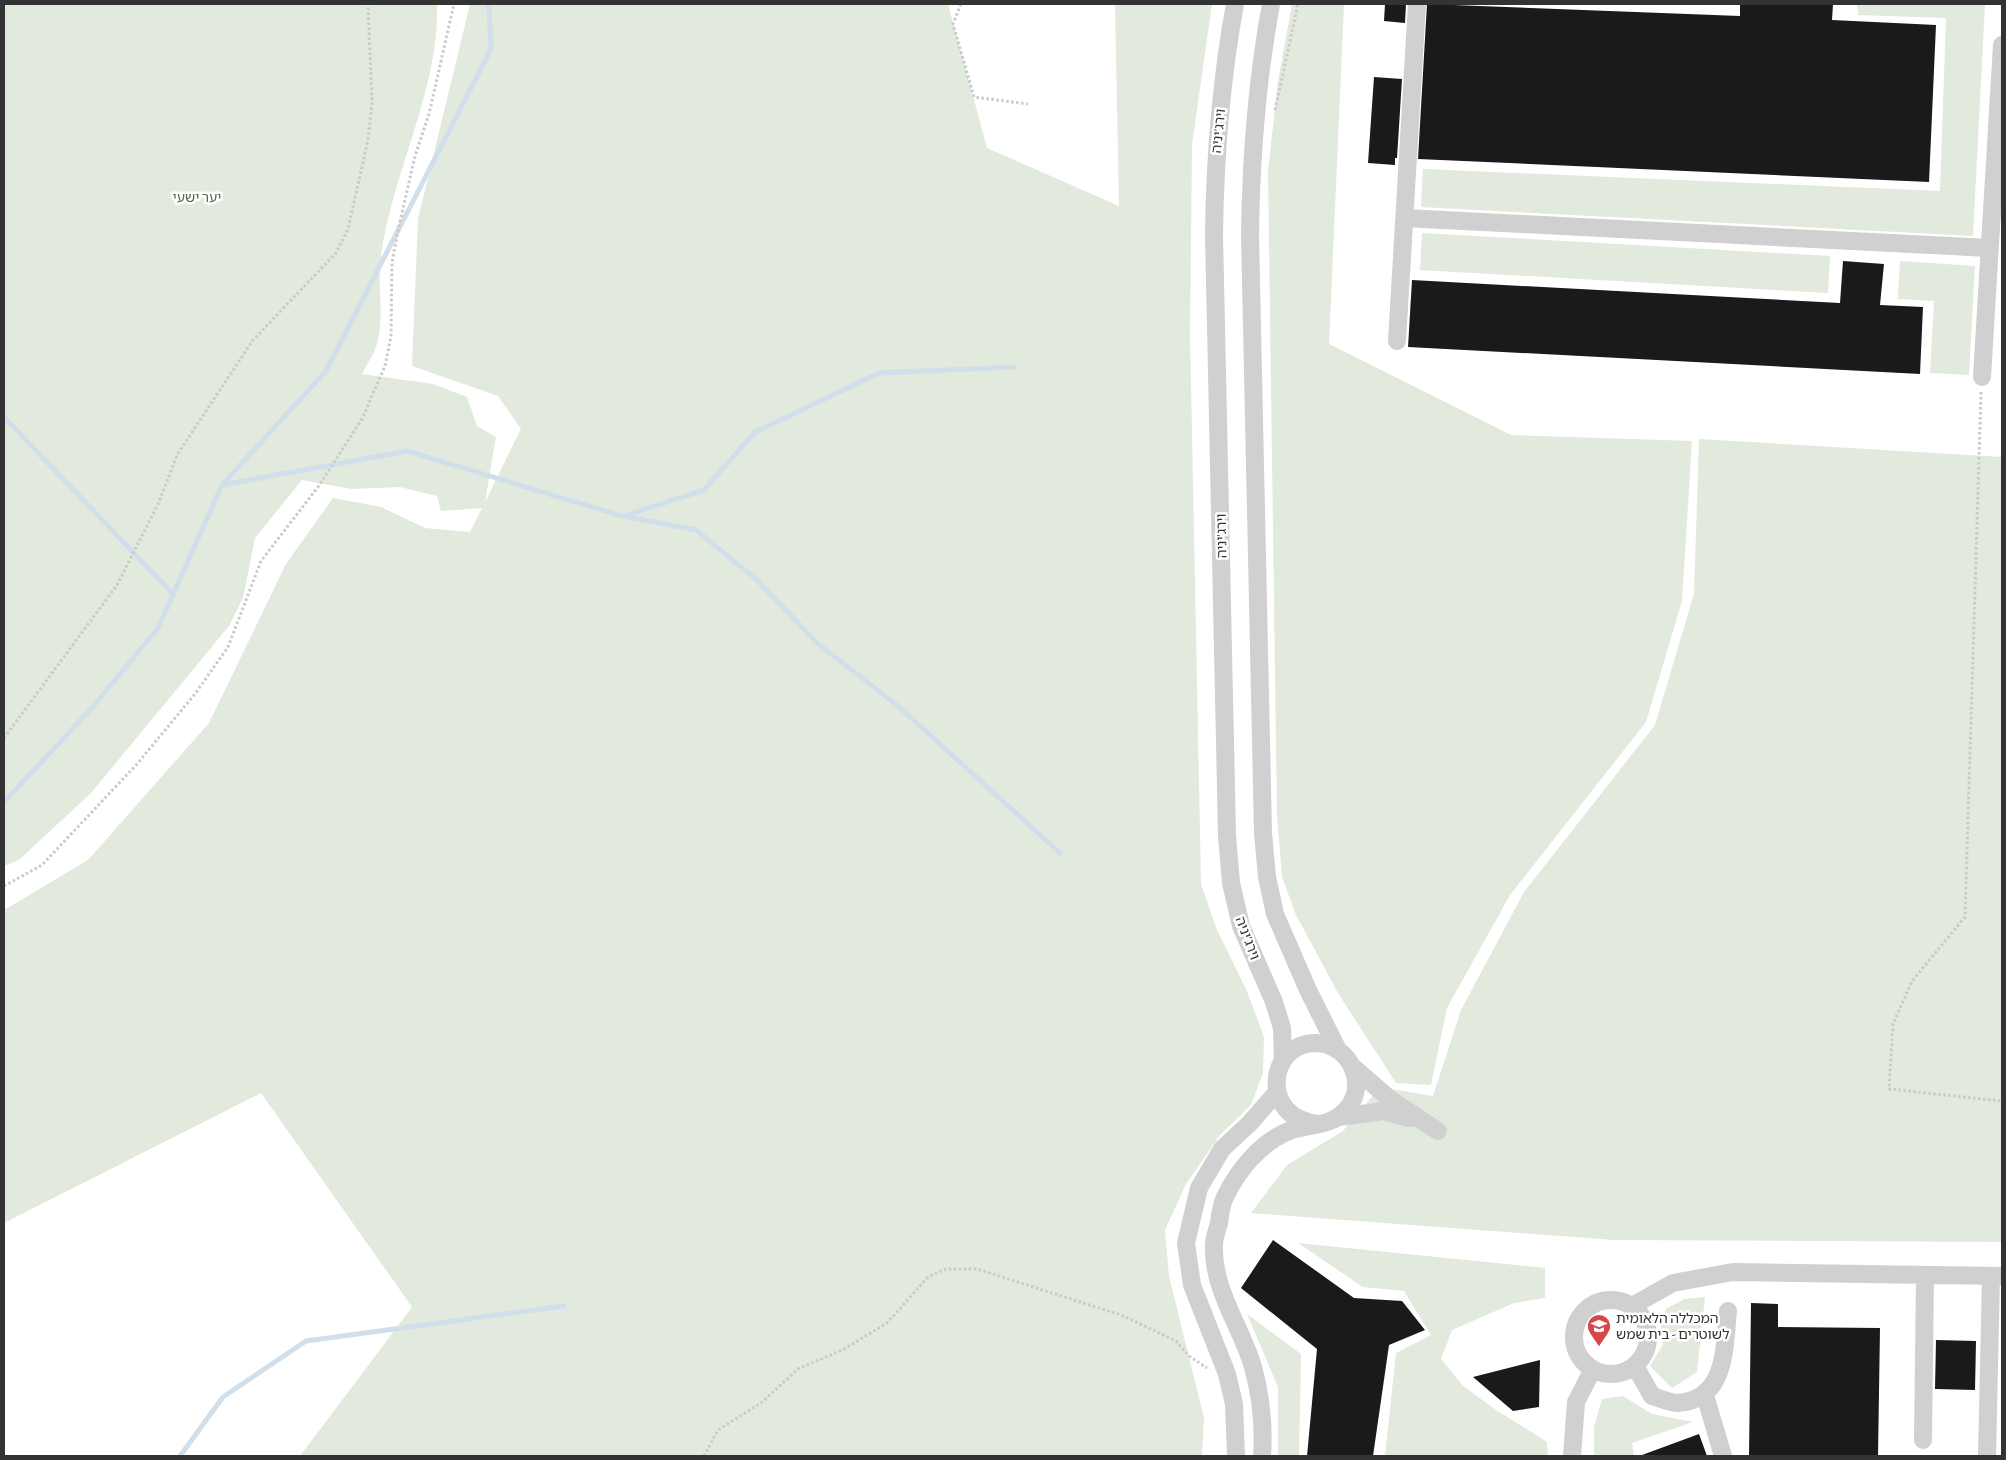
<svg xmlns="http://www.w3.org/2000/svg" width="2006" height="1460" viewBox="0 0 2006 1460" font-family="'Alegreya Sans','Noto Sans Hebrew',sans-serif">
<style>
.green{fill:#e2e9dd}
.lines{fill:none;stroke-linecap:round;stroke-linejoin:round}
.stream{stroke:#d1dfeb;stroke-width:5}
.building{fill:#1a1a1a}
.path{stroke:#cacaca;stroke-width:3;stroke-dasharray:2.5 2.5;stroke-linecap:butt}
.minor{stroke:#d0d0d0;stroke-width:18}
.labels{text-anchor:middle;stroke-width:5;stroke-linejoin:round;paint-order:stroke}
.street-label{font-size:14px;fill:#333;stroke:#fff}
.park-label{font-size:14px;fill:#536c43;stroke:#fff}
.poi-label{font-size:14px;fill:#333;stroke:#fff;text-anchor:start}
</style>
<rect width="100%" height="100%" fill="#fff"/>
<!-- green -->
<path class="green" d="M4 4H437C440 88 392 173 381 256 377 283 384 313 378 340 376 351 367 364 362 374L433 384 467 397 477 426 496 437 485 502 521 429 498 396 412 366 418 219 470 4H948L987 148 1119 206 1115 4H1212L1192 145 1190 335 1201 884 1217 930 1246 989 1264 1037 1263 1073 1251 1105 1220 1135 1186 1184 1165 1230 1169 1276 1204 1418 1202 1456H300L412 1307 261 1093 4 1223V910L88 860 209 723 286 564 333 498 381 507 425 528 470 532 482 508 441 511 437 496 400 487 352 489 302 480 255 538 243 598 229 626 91 793 19 860 4 866Z
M1292 4H1344L1329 344 1511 435 1692 441 1682 601 1646 722 1510 895 1447 1008 1431 1085 1396 1083 1338 993 1296 915 1282 877 1277 815 1268 171 1278 81Z
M1857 4H1985L1973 236 1421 207 1423 169 1940 191 1946 18 1858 15Z
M1422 233 1830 256 1828 293 1420 270Z
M1900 261 1975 266 1969 375 1930 373 1934 301 1898 299Z
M1699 439 2002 457V1242L1614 1240 1251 1213 1287 1165 1343 1131 1380 1087 1433 1096 1461 1010 1524 892 1655 725 1694 594Z
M1298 1243 1545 1268V1298L1514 1303 1452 1330 1441 1359 1463 1386 1496 1410 1547 1442 1548 1456H1385L1396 1353 1431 1335 1404 1291 1363 1287Z
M1705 1297 1697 1372 1672 1388 1650 1366 1663 1344 1661 1326 1666 1309 1684 1299Z
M1247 1314 1301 1354 1299 1456H1278V1387Z
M1623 1396 1652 1414 1693 1422 1632 1443 1634 1456H1594V1427L1602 1399Z"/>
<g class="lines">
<!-- stream -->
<path class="stream" d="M4 417 173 594
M222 485 407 451 622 516 696 530 757 580 817 643 898 706 1060 853
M624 516 704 490 755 432 879 373 1014 367
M4 802 91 709 158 628 222 485 326 371 491 49 489 4
M180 1456 223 1397 306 1341 564 1306"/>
</g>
<!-- building -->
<path class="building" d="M1385 4H1406L1405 23 1384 21Z
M1427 4 1740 16V4H1833L1832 20 1936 25 1929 182 1418 159Z
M1374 77 1402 79 1397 158H1395V165L1368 163Z
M1843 261 1884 264 1880 305 1923 307 1920 374 1408 347 1412 280 1840 303Z
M1273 1240 1354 1298 1402 1301 1425 1330 1389 1345 1373 1456H1307L1317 1349 1241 1288Z
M1751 1303 1778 1304V1327L1880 1328 1878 1456H1749Z
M1936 1340 1976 1341 1975 1390 1935 1389Z
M1540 1360 1539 1407 1513 1411 1473 1377Z
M1699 1434 1707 1456H1643L1642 1455Z"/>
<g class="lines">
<!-- path -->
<path class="path" d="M961 4 953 24 974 97 1028 104
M1275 110 1298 4
M1981 392 1965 917 1912 981 1893 1024 1889 1089 2002 1101
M4 738 117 585 159 502 177 455 253 340 336 253 348 229 368 140 372 103 368 4
M4 886 42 865 137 764 195 694 228 647 261 561 318 487 362 419 385 366 391 336 392 262 399 226 415 156 429 114 454 4
M704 1456 718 1430 761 1403 798 1369 844 1349 887 1323 928 1277 946 1269H977L1121 1315 1176 1341 1189 1356 1207 1368"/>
<!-- minor -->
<path class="minor" d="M1235 4C1221 80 1215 157 1214 234L1227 835 1231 883 1241 926 1274 1002 1282 1028 1283 1061
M1271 4C1257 80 1251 156 1250 234L1263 833 1267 877 1275 914 1308 990 1338 1050
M1405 218 1989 248
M1397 341 1417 4
M1982 377 2002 45
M1353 1067 1391 1100 1438 1131
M1339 1117 1384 1111 1409 1118
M1574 1337a37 37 0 1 1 74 0a37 37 0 1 1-74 0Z
M1632 1306 1673 1283 1733 1272 2002 1276
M1635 1366 1652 1396C1659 1398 1670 1403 1678 1403 1727 1399 1724 1348 1728 1311
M1705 1395 1723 1456
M1923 1440 1925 1275
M1236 1456 1234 1404 1227 1374 1192 1285 1186 1243 1199 1188 1222 1149 1250 1123 1277 1092
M1262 1456C1264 1426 1261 1396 1253 1367 1241 1326 1212 1289 1214 1245 1214 1238 1217 1230 1219 1223 1220 1215 1221 1205 1225 1197 1238 1170 1261 1142 1289 1131 1308 1124 1330 1127 1345 1111 1370 1086 1350 1044 1316 1043 1267 1043 1259 1119 1319 1124
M1572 1456 1576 1402 1593 1369
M1987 1456 1991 1276"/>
</g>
<!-- icons -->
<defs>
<g id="university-pin" transform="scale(1.25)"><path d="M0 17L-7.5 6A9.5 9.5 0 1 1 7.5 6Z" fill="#d84747" stroke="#fff"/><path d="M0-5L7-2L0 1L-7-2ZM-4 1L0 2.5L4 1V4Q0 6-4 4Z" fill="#fff"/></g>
</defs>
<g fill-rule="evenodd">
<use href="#university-pin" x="1599" y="1326"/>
</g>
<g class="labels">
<!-- street labels -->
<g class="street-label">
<text transform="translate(1218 131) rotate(-84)" y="5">וירג'יניה</text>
<text transform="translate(1221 536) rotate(-91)" y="5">וירג'יניה</text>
<text transform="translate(1248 938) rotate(69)" y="5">וירג'יניה</text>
</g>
<!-- park labels -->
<g class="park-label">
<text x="197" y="202">יער ישעי</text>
</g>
<!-- poi labels -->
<g class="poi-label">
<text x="1616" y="1323">המכללה הלאומית<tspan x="1616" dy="16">לשוטרים - בית שמש</tspan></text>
</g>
</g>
<!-- border -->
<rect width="2006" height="1460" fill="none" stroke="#333333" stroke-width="10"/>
</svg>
